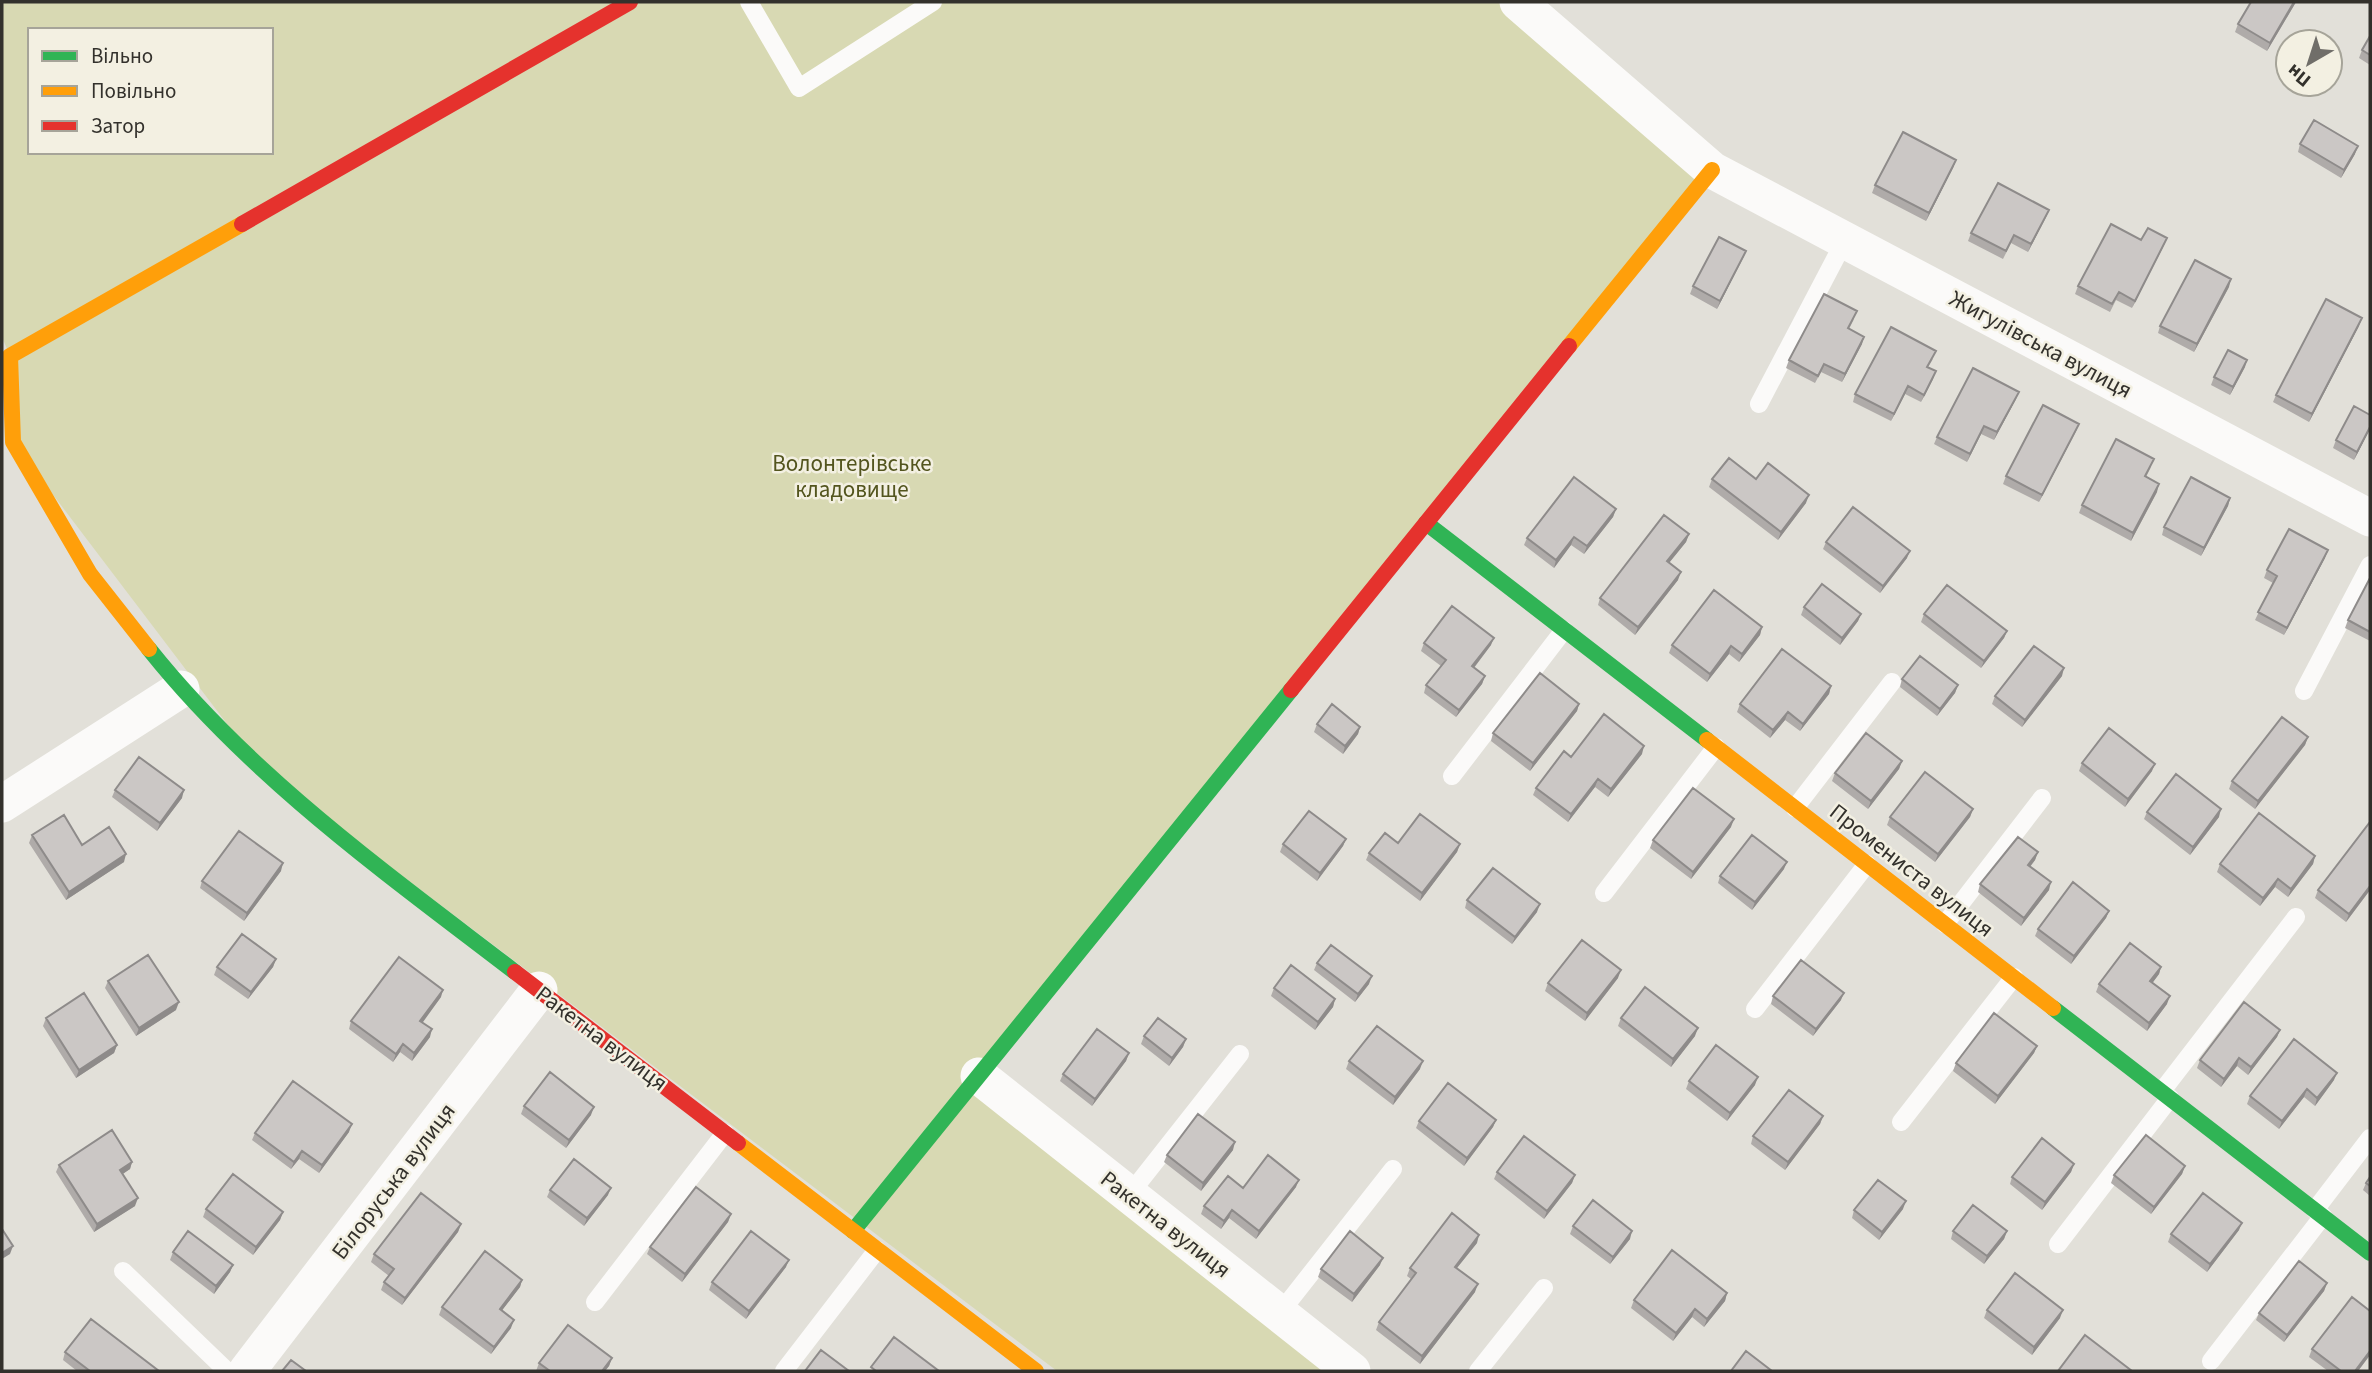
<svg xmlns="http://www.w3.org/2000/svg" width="2372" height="1373" viewBox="0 0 2372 1373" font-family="'Source Sans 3',sans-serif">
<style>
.green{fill:#d8d9b3;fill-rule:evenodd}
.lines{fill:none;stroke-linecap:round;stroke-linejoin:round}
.lane{stroke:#fbfaf9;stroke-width:18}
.street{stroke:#fbfaf9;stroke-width:37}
.fast{stroke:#30b455;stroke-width:16}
.slow{stroke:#ff9f0a;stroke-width:16}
.jam{stroke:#e5322d;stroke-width:16}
.wall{fill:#afaba9}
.shaded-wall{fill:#8e8b8a}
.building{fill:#cbc7c5;stroke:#8e8b8a;stroke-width:2}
.labels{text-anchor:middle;stroke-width:5;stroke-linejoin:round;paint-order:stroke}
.street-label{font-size:23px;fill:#33312c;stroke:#f3f0e2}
.park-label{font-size:23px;fill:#53551e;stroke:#f3f0e2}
</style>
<rect width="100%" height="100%" fill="#e2e0d9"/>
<!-- green -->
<path class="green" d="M2 2H1518L1712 170 971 1086 1331 1371H1057L262 770 13 442 10 356 2 337ZM30 30H271V152H30Z"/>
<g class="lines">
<!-- lane -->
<path class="lane" d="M749 2 799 88 933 2
M1759 404 1845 240
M2304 691 2370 565
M1452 776 1564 630
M1795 808 1892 682
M1604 893 1716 747
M1945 924 2042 798
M1755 1009 1867 864
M2162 1091 2296 917
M1901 1122 2014 977
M1129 1195 1240 1054
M2315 1210 2370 1138
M2058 1244 2170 1098
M123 1271 227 1371
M595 1302 725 1133
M1279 1314 1393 1169
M2211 1361 2323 1216
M784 1371 877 1250
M1478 1371 1544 1288"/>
<!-- street -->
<path class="street" d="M1518 2 1712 170 2370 518
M2 804 181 689
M979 1076 1352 1371
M247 1371 539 990"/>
<!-- fast -->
<path class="fast" d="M1426 523 1707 740
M149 649C251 777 386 873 515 972
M2053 1008 2370 1253
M853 1231 1291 690"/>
<!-- slow -->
<path class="slow" d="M1569 346 1712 170
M149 649 90 574 13 442 10 356 242 224
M1707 740 2053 1008
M738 1143 1036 1371"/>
<!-- jam -->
<path class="jam" d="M242 224 630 2
M1291 690 1569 346
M515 972 738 1143"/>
</g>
<!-- wall -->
<path class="wall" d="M2251 2H2296L2267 51 2235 32 2238 24Z
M2370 36V65L2359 58 2362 50Z
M2300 144 2355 154 2341 178 2298 152Z
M1956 160 1953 168 1926 221 1872 193 1875 185Z
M2049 210 2046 217 2028 252 2011 243 2003 259 1968 241 1971 233Z
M2167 238 2164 245 2132 308 2116 300 2110 312 2075 294 2078 286Z
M1746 251 1743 258 1717 309 1690 294 1693 286Z
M2229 287 2194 352 2158 333 2160 326Z
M1854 319 1849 329 1862 344 1842 382 1821 372 1815 383 1786 368 1789 360Z
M2359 326 2309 422 2273 402 2276 395Z
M1933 359 1928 367 1933 379 1921 402 1905 394 1891 421 1853 402 1855 394Z
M2245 367 2230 395 2211 385 2214 377Z
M2016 399 1994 440 1981 434 1967 462 1934 444 1937 437Z
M2370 415V429L2354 460 2333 448 2336 440Z
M2079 424 2076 431 2039 502 2003 484 2006 476Z
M2151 467 2146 477 2157 492 2131 541 2079 513 2082 505Z
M1712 479H1756L1806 503 1778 540 1709 487Z
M2230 498 2228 506 2201 556 2162 535 2164 527Z
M1616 509 1613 517 1584 554 1571 545 1554 568 1524 545 1527 538Z
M1689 534 1686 542 1669 563 1678 580 1635 635 1598 605 1600 598Z
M1826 542 1907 558 1880 593 1823 549Z
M2325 558 2284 635 2255 620 2273 583 2264 578 2267 570Z
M2370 578V641L2345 628 2348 620Z
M1804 607 1861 614 1858 621 1840 645 1801 615Z
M1924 614 2007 631 2004 638 1981 668 1921 622Z
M1762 627 1760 635 1739 662 1729 654 1707 682 1669 653 1672 645Z
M1424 643 1491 645 1474 668 1485 676 1482 684 1456 717 1424 693 1426 685 1441 666 1421 651Z
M2062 676 2022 727 1992 704 1995 696Z
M1902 679 1958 685 1955 693 1937 716 1900 687Z
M1831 686 1829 694 1800 731 1785 720 1770 738 1737 712 1740 704Z
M1579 704 1577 711 1530 771 1491 741 1493 733Z
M1317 724 1360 727 1358 734 1343 754 1314 732Z
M2308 737 2305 745 2255 809 2229 789 2232 781Z
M1642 754 1608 797 1595 787 1568 822 1533 795 1536 788Z
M1902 761 1899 769 1868 809 1832 781 1835 773Z
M2082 763 2152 771 2125 807 2079 771Z
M115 790 182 798 157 831 112 797Z
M1973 809 1970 817 1935 862 1887 825 1890 817Z
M2147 812 2219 817 2190 855 2144 819Z
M1731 827 1691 879 1650 848 1653 840Z
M32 835 82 845 124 862 66 900 29 843Z
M1346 839 1343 846 1317 881 1280 852 1283 844Z
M1398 843 1460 844 1457 852 1420 901 1366 860 1369 853Z
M2038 852 2035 860 2030 867 2049 890 2021 926 1978 892 1980 884Z
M2315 856 2313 864 2288 897 2275 887 2260 906 2217 872 2220 864Z
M1784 869 1752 910 1718 883 1720 876Z
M281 871 244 921 200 888 202 881Z
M2318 890H2370L2346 922 2315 898Z
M1467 900 1537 912 1512 944 1465 908Z
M2109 911 2106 918 2071 964 2035 936 2038 929Z
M276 959 273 967 248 999 214 975 217 967Z
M1317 963 1369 984 1355 1002 1314 970Z
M2161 967 2159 974 2152 983 2167 1004 2147 1031 2096 992 2099 984Z
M1618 978 1585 1021 1545 991 1548 983Z
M108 981 176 1010 136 1036 105 988Z
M1274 988 1335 999 1333 1007 1315 1030 1271 996Z
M1773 996 1841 1000 1813 1036 1771 1004Z
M441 997 422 1022 430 1037 412 1061 400 1052 393 1062 349 1029 351 1021Z
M46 1018 117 1045 114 1053 76 1078 43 1026Z
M1621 1018 1695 1036 1671 1067 1618 1026Z
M2280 1030 2277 1037 2248 1075 2237 1066 2221 1087 2197 1068 2200 1060Z
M1144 1036 1186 1039 1183 1047 1169 1066 1141 1044Z
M2037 1046 2034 1053 1995 1104 1953 1071 1956 1063Z
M1129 1053 1126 1061 1092 1106 1060 1081 1063 1074Z
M1349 1061 1420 1069 1393 1105 1346 1069Z
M2334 1080 2315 1106 2304 1097 2279 1129 2247 1104 2250 1096Z
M1689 1081 1755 1085 1727 1121 1686 1089Z
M524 1106 591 1115 566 1148 521 1114Z
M1823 1116 1820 1124 1785 1170 1751 1144 1753 1136Z
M1496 1120 1493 1127 1464 1166 1416 1128 1419 1121Z
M349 1132 319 1173 299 1159 291 1169 252 1140 255 1133Z
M1233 1150 1201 1191 1164 1162 1167 1155Z
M132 1162 130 1169 122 1174 135 1206 94 1232 56 1172 59 1165Z
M2074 1164 2071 1172 2042 1210 2010 1184 2012 1177Z
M2185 1166 2182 1174 2151 1214 2111 1183 2114 1175Z
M1497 1172 1575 1175 1572 1183 1544 1219 1494 1179Z
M2370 1177V1196L2363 1190 2366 1183Z
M1296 1187 1256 1239 1229 1218 1221 1229 1201 1214 1204 1206 1243 1188Z
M550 1190 608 1195 584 1226 547 1197Z
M206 1209 283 1212 280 1220 253 1255 203 1217Z
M1903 1209 1879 1240 1852 1218 1854 1210Z
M731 1214 728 1222 682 1282 647 1254 650 1247Z
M461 1224 458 1232 402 1305 381 1290 384 1282 389 1276 371 1262 374 1254Z
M1573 1226 1630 1239 1610 1264 1570 1234Z
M2239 1230 2207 1272 2168 1242 2171 1234Z
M1953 1231H2007L2004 1239 1984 1264 1951 1239Z
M1477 1243 1457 1268 1475 1292 1420 1364 1376 1330 1379 1322 1411 1279 1407 1276 1410 1268Z
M173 1252 233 1265 230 1272 214 1294 170 1260Z
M1380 1265 1352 1302 1318 1277 1321 1269Z
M786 1267 746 1319 709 1290 712 1282Z
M522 1280 520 1287 502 1310 511 1328 491 1354 439 1315 442 1307Z
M2327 1283 2324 1291 2284 1342 2256 1320 2259 1313Z
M1727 1293 1725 1301 1704 1327 1692 1317 1673 1341 1631 1308 1634 1300Z
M1987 1310 2060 1318 2032 1355 1984 1318Z
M2370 1311V1355L2358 1371H2328L2309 1357 2312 1349Z
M65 1352 159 1371H77L63 1360Z
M612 1358 609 1366 605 1371H536L539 1363Z"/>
<!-- shaded-wall -->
<path class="shaded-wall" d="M2294 2H2296L2267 51 2270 43Z
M2358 146 2355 154 2341 178 2344 170Z
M1956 160 1953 168 1926 221 1929 213Z
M2049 210 2046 217 2028 252 2031 244Z
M2167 238 2164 245 2132 308 2135 301Z
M1746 251 1743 258 1717 309 1720 301Z
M2231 279 2229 287 2194 352 2197 344Z
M2362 318 2359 326 2309 422 2312 414Z
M1864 337 1862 344 1842 382 1845 374Z
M2247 360 2245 367 2230 395 2233 387Z
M1936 371 1933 379 1921 402 1924 395Z
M1908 386 1905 394 1891 421 1894 414Z
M2019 392 2016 399 1994 440 1997 432Z
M2079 424 2076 431 2039 502 2042 495Z
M1984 426 1981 434 1967 462 1970 454Z
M2370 427V429L2354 460 2357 452Z
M2159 484 2157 492 2131 541 2133 533Z
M1809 495 1806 503 1778 540 1781 532Z
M2230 498 2228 506 2201 556 2204 548Z
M1616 509 1613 517 1584 554 1587 546Z
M1689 534 1686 542 1664 569 1667 561Z
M1574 537 1571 545 1554 568 1556 560Z
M2328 550 2325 558 2284 635 2287 628Z
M1910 551 1907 558 1880 593 1883 586Z
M1681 572 1678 580 1635 635 1638 627Z
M1861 614 1858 621 1840 645 1842 638Z
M1762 627 1760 635 1739 662 1742 654Z
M2007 631 2004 638 1981 668 1984 661Z
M1494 638 1491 645 1469 674 1472 666Z
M1731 646 1729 654 1707 682 1710 674Z
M2064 668 2062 676 2022 727 2025 720Z
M1485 676 1482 684 1456 717 1459 710Z
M1958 685 1955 693 1937 716 1940 709Z
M1831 686 1829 694 1800 731 1803 724Z
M1579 704 1577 711 1530 771 1533 763Z
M1788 712 1785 720 1770 738 1773 730Z
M1360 727 1358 734 1343 754 1345 746Z
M2308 737 2305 745 2255 809 2258 801Z
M1644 746 1642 754 1608 797 1611 789Z
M1902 761 1899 769 1868 809 1871 801Z
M2155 764 2152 771 2125 807 2128 799Z
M1598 779 1595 787 1568 822 1571 814Z
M184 790 182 798 157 831 160 823Z
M1973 809 1970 817 1935 862 1938 854Z
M2221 809 2219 817 2190 855 2193 847Z
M1734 819 1731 827 1691 879 1693 872Z
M1346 839 1343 846 1317 881 1320 873Z
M1460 844 1457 852 1420 901 1422 893Z
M2038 852 2035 860 2025 873 2028 865Z
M126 854 124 862 66 900 69 892Z
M2315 856 2313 864 2288 897 2291 889Z
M1787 862 1784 869 1752 910 1755 902Z
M283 863 281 871 244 921 247 913Z
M2278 879 2275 887 2260 906 2263 898Z
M2051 882 2049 890 2021 926 2024 918Z
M2370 886V890L2346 922 2349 914Z
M1540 904 1537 912 1512 944 1515 937Z
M2109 911 2106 918 2071 964 2074 956Z
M276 959 273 967 248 999 251 992Z
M2161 967 2159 974 2148 989 2150 981Z
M1621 970 1618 978 1585 1021 1587 1013Z
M1372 976 1369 984 1355 1002 1358 994Z
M443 990 441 997 418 1029 420 1021Z
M1844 993 1841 1000 1813 1036 1816 1029Z
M2170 996 2167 1004 2147 1031 2149 1023Z
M1335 999 1333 1007 1315 1030 1318 1022Z
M179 1002 176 1010 136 1036 139 1028Z
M1698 1028 1695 1036 1671 1067 1673 1059Z
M432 1029 430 1037 412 1061 414 1053Z
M2280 1030 2277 1037 2248 1075 2251 1067Z
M1186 1039 1183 1047 1169 1066 1172 1058Z
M403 1044 400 1052 393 1062 396 1054Z
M117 1045 114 1053 76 1078 79 1070Z
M2037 1046 2034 1053 1995 1104 1998 1096Z
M1129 1053 1126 1061 1092 1106 1095 1099Z
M2239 1058 2237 1066 2221 1087 2224 1079Z
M1423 1061 1420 1069 1393 1105 1395 1097Z
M2337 1073 2334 1080 2315 1106 2317 1098Z
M1758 1077 1755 1085 1727 1121 1730 1113Z
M2307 1089 2304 1097 2279 1129 2282 1121Z
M594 1107 591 1115 566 1148 569 1140Z
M1823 1116 1820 1124 1785 1170 1788 1162Z
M1496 1120 1493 1127 1464 1166 1467 1158Z
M352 1124 349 1132 319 1173 322 1165Z
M1235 1142 1233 1150 1201 1191 1203 1183Z
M302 1151 299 1159 291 1169 294 1162Z
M132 1162 130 1169 117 1178 120 1170Z
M2074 1164 2071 1172 2042 1210 2045 1202Z
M2185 1166 2182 1174 2151 1214 2154 1207Z
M1575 1175 1572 1183 1544 1219 1547 1211Z
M1299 1180 1296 1187 1256 1239 1259 1231Z
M611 1188 608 1195 584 1226 587 1218Z
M138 1198 135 1206 94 1232 97 1224Z
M1906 1201 1903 1209 1879 1240 1882 1232Z
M1232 1210 1229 1218 1221 1229 1224 1221Z
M283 1212 280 1220 253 1255 256 1247Z
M731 1214 728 1222 682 1282 685 1274Z
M2242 1223 2239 1230 2207 1272 2210 1264Z
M461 1224 458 1232 402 1305 405 1298Z
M1632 1231 1630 1239 1610 1264 1613 1257Z
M2007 1231 2004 1239 1984 1264 1987 1256Z
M1479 1235 1477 1243 1452 1274 1455 1267Z
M13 1246 10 1254 2 1259V1253Z
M1383 1258 1380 1265 1352 1302 1354 1294Z
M789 1260 786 1267 746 1319 749 1311Z
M233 1265 230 1272 214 1294 216 1286Z
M522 1280 520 1287 497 1317 500 1309Z
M2327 1283 2324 1291 2284 1342 2287 1335Z
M1478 1284 1475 1292 1420 1364 1422 1356Z
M1727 1293 1725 1301 1704 1327 1707 1319Z
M1695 1309 1692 1317 1673 1341 1676 1333Z
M2063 1310 2060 1318 2032 1355 2034 1347Z
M514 1320 511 1328 491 1354 494 1347Z
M2370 1351V1355L2358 1371H2355Z
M612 1358 609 1366 605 1371H602Z"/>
<!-- building -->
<path class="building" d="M2251 2H2294L2270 43 2238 24Z
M2370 36V55L2362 50Z
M2314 120 2358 146 2344 170 2300 144Z
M1903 132 1956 160 1929 213 1875 185Z
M1998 183 2049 210 2031 244 2014 235 2006 251 1971 233Z
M2111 224 2141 240 2148 228 2167 238 2135 301 2119 292 2112 304 2078 286Z
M1719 237 1746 251 1720 301 1693 286Z
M2195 260 2231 279 2197 344 2160 326Z
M1824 294 1857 311 1848 328 1864 337 1845 374 1824 364 1818 376 1789 360Z
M2326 299 2362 318 2312 414 2276 395Z
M1891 327 1936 351 1927 367 1936 371 1924 395 1908 386 1894 414 1855 394Z
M2228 350 2247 360 2233 387 2214 377Z
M1973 368 2019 392 1997 432 1984 426 1970 454 1937 437Z
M2043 405 2079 424 2042 495 2006 476Z
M2354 406 2370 415V427L2357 452 2336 440Z
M2116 439 2154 459 2145 476 2159 484 2133 533 2082 505Z
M1729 458 1756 479 1768 463 1809 495 1781 532 1712 479Z
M1574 477 1616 509 1587 546 1574 537 1556 560 1527 538Z
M2191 477 2230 498 2204 548 2164 527Z
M1853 507 1910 551 1883 586 1826 542Z
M1664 515 1689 534 1667 561 1681 572 1638 627 1600 598Z
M2289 529 2328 550 2287 628 2258 612 2277 576 2267 570Z
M2370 578V632L2348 620Z
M1822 584 1861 614 1842 638 1804 607Z
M1947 585 2007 631 1984 661 1924 614Z
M1714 590 1762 627 1742 654 1731 646 1710 674 1672 645Z
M1452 606 1494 638 1472 666 1485 676 1459 710 1426 685 1446 660 1424 643Z
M2034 646 2064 668 2025 720 1995 696Z
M1782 649 1831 686 1803 724 1788 712 1773 730 1740 704Z
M1920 656 1958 685 1940 709 1902 679Z
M1540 673 1579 704 1533 763 1493 733Z
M1332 704 1360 727 1345 746 1317 724Z
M1604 714 1644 746 1611 789 1598 779 1571 814 1536 788 1564 751 1571 757Z
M2282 717 2308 737 2258 801 2232 781Z
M2109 728 2155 764 2128 799 2082 763Z
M1866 733 1902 761 1871 801 1835 773Z
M139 757 184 790 160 823 115 790Z
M1925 772 1973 809 1938 854 1890 817Z
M2176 774 2221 809 2193 847 2147 812Z
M1693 788 1734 819 1693 872 1653 840Z
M1309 811 1346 839 1320 873 1283 844Z
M2259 813 2315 856 2291 889 2278 879 2263 898 2220 864Z
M1420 814 1460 844 1422 893 1369 853 1385 833 1398 843Z
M64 815 82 845 109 827 126 854 69 892 32 835Z
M2370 822V886L2349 914 2318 890Z
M239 831 283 863 247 913 202 881Z
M1752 835 1787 862 1755 902 1720 876Z
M2018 837 2038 852 2028 865 2051 882 2024 918 1980 884Z
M1493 868 1540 904 1515 937 1467 900Z
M2073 882 2109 911 2074 956 2038 929Z
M242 934 276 959 251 992 217 967Z
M1582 940 1621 970 1587 1013 1548 983Z
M2130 943 2161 967 2150 981 2170 996 2149 1023 2099 984Z
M1331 945 1372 976 1358 994 1317 963Z
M148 955 179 1002 139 1028 108 981Z
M399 957 443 990 420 1021 432 1029 414 1053 403 1044 396 1054 351 1021Z
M1801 960 1844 993 1816 1029 1773 996Z
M1291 965 1335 999 1318 1022 1274 988Z
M1645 987 1698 1028 1673 1059 1621 1018Z
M84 993 117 1045 79 1070 46 1018Z
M2244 1002 2280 1030 2251 1067 2239 1058 2224 1079 2200 1060Z
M1994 1013 2037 1046 1998 1096 1956 1063Z
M1158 1018 1186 1039 1172 1058 1144 1036Z
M1377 1026 1423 1061 1395 1097 1349 1061Z
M1097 1029 1129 1053 1095 1099 1063 1074Z
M2294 1039 2337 1073 2317 1098 2307 1089 2282 1121 2250 1096Z
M1716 1045 1758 1077 1730 1113 1689 1081Z
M550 1072 594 1107 569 1140 524 1106Z
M293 1081 352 1124 322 1165 302 1151 294 1162 255 1133Z
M1448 1083 1496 1120 1467 1158 1419 1121Z
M1789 1090 1823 1116 1788 1162 1753 1136Z
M1198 1114 1235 1142 1203 1183 1167 1155Z
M112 1130 132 1162 120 1170 138 1198 97 1224 59 1165Z
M2146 1135 2185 1166 2154 1207 2114 1175Z
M1524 1136 1575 1175 1547 1211 1497 1172Z
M2042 1138 2074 1164 2045 1202 2012 1177Z
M1268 1155 1299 1180 1259 1231 1232 1210 1224 1221 1204 1206 1228 1176 1243 1188Z
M574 1159 611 1188 587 1218 550 1190Z
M233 1174 283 1212 256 1247 206 1209Z
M2370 1177V1186L2366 1183Z
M1878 1180 1906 1201 1882 1232 1854 1210Z
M696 1187 731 1214 685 1274 650 1247Z
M421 1193 461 1224 405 1298 384 1282 394 1269 374 1254Z
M2203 1193 2242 1223 2210 1264 2171 1234Z
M1593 1200 1632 1231 1613 1257 1573 1226Z
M1973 1205 2007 1231 1987 1256 1953 1231Z
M1452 1213 1479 1235 1455 1267 1478 1284 1422 1356 1379 1322 1416 1273 1410 1268Z
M2 1229 13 1246 2 1253Z
M188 1231 233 1265 216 1286 173 1252Z
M751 1231 789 1260 749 1311 712 1282Z
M1350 1231 1383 1258 1354 1294 1321 1269Z
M1672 1250 1727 1293 1707 1319 1695 1309 1676 1333 1634 1300Z
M485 1251 522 1280 500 1309 514 1320 494 1347 442 1307Z
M2299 1261 2327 1283 2287 1335 2259 1313Z
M2015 1273 2063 1310 2034 1347 1987 1310Z
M2352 1297 2370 1311V1351L2355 1371H2341L2312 1349Z
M91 1319 159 1371H90L65 1352Z
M568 1325 612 1358 602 1371H550L539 1363Z
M2085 1335 2132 1371H2058Z
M894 1337 939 1371H876L871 1367Z
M821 1350 849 1371H805Z
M1746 1351 1772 1371H1731Z
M291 1360 306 1371H282Z"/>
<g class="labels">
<!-- street labels -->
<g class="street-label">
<text transform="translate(2041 344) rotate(28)" y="8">Жигулівська вулиця</text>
<text transform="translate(1912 870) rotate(38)" y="8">Промениста вулиця</text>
<text transform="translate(602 1038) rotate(37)" y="8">Ракетна вулиця</text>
<text transform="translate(393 1181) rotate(-53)" y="8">Білоруська вулиця</text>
<text transform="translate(1166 1224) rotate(38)" y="8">Ракетна вулиця</text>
</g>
<!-- park labels -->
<g class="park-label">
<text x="852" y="471">Волонтерівське<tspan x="852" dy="26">кладовище</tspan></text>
</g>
</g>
<!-- border -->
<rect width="2372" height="1373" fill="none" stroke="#33312c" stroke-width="7"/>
<!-- legend -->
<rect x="28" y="28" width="245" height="126" fill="#f3f0e2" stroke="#a6a499" stroke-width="2"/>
<rect x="42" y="51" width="35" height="10" fill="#30b455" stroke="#a6a499" stroke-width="2"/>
<text x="91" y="63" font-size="21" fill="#33312c">Вільно</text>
<rect x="42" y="86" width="35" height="10" fill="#ff9f0a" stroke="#a6a499" stroke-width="2"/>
<text x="91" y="98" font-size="21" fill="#33312c">Повільно</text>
<rect x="42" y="121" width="35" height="10" fill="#e5322d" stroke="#a6a499" stroke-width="2"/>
<text x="91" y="133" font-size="21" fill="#33312c">Затор</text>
<!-- north arrow -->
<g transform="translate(2309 63) rotate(219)"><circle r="33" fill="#f3f0e2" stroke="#a6a499" stroke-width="2"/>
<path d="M0-5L12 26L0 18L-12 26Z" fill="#706e69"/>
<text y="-10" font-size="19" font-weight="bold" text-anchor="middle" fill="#33312c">Пн</text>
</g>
</svg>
